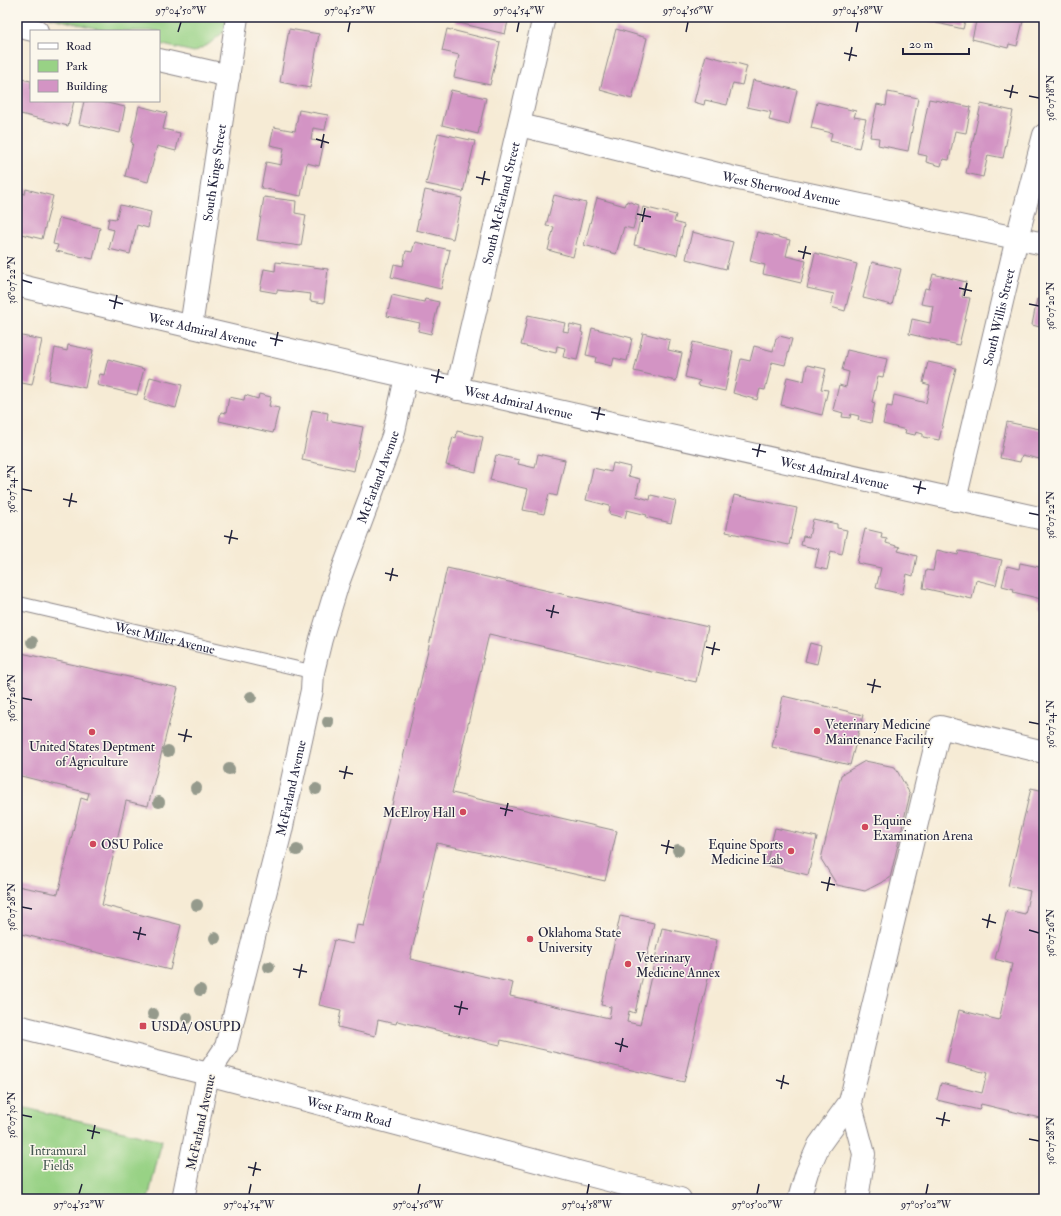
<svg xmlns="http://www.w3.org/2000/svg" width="1061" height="1216" viewBox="0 0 1061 1216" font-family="'IM FELL Double Pica',serif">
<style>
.green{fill:#98d285;stroke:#5d7a60}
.building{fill:#d394c4}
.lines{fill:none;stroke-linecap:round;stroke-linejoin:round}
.lane-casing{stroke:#8c8688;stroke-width:15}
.street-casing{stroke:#8c8688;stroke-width:24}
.secondary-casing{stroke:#8c8688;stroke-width:24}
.lane{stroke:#fff;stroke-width:13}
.street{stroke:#fff;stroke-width:22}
.secondary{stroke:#fff;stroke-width:22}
.tree{fill:#959a8c}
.ticks{fill:none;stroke:#22223b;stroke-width:1.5}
.poi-dot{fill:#d1495b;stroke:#fbf7ec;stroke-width:1.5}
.labels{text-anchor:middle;stroke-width:3;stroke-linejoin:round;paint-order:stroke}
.street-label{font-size:13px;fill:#22223b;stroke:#fbf7ec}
.poi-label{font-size:13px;fill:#22223b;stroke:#fbf7ec;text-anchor:start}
.park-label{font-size:13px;fill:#455751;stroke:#fbf7ec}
.neatline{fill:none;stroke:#22223b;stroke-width:1.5}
.ticks-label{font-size:10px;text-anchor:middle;fill:#22223b}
</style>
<rect width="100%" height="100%" fill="#fbf7ec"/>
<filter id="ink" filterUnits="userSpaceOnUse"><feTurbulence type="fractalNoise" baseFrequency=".025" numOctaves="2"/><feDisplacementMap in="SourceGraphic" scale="8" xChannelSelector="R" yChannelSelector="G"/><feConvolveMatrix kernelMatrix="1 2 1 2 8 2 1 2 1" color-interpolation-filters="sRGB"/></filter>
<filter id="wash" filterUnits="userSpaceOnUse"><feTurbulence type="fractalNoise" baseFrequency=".012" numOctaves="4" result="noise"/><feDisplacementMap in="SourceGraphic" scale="16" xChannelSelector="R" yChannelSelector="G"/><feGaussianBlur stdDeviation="0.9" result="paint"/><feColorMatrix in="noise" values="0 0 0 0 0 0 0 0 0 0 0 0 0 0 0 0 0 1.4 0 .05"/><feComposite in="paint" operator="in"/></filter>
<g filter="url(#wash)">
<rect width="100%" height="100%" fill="#f6ebd5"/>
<!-- green -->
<path class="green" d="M49 17H227L226 30 209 44 194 52 159 44V31H107Z
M17 1106 162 1140 148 1199H17Z"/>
<g id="blocks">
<!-- building -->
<path class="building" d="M456 17H509L505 34 455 22Z
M924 17H966L963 29 924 20Z
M977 17H1024L1017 46 1009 44 1008 48 972 39Z
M289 29 319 34 310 88 280 82Z
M447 29 500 42 490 85 454 77 459 55 442 51Z
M616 29 647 38 632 99 600 90Z
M706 55 747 66 742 85 733 83 727 105 705 100 704 105 694 102Z
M21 79 31 81V101H74L68 126 17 113V93Z
M753 80 797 90 789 125 769 120 771 112 747 107Z
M451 90 486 98 478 134 442 125Z
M888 92 918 98 908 151 878 145 879 138 870 137 877 104 886 106Z
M929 99 971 107 966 133 955 131 949 160 943 159 941 166 926 162 927 156 918 154Z
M84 101H98L125 107 120 133 79 124Z
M817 102 856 111 854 117 866 119 859 148 830 141 832 133 811 128Z
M981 104 1013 111 1003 158 988 155 983 177 966 173Z
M139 106 167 113 163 129 180 133 176 151 157 146 148 182 125 176 133 143 131 142Z
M299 110 328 115 325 130 313 128 311 140 324 142 319 166 307 163 301 196 261 188 266 162 281 165 284 148 270 145 274 127 295 131Z
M438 133 475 141 463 192 426 184Z
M26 189 53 196 42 239 17 233V192L25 194Z
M425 190 462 198 453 239 416 230Z
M554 195 586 203 573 257 548 250 554 227 546 226Z
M264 197 296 201 295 213 306 215 301 246 257 240Z
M597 198 625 206 627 201 639 205 633 229 624 227 616 254 584 245Z
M120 205 151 212 148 228 137 225 130 254 109 249 114 230 107 228 109 218 116 219Z
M643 207 676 215 674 222 684 225 677 255 634 245Z
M59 218 100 228 93 259 56 251 58 245 53 244Z
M692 232 733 242 726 269 686 259Z
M757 232 790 240 786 256 806 261 801 283 763 274 765 265 750 261Z
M415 242 450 250 441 289 391 277 394 264 403 266 406 251 412 252Z
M815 253 857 264 845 311 831 307 834 294 807 288Z
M276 262 328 269 324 303 310 301 311 294 277 290V293L260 290 264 269 275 271Z
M872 262 901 269 892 305 863 298Z
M933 274 966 282 962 297 970 298 959 345 909 334 912 319 930 323 933 306 921 304 925 288 929 289Z
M392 295 424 302 425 299 439 302 431 334 418 331 420 323 387 316Z
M1037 299 1044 300V328L1032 325Z
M528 315 565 323 563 331 568 332 570 324 582 327 581 332 583 333 577 360 563 357 565 348 557 346 556 353 521 345Z
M592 328 632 338 627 361 614 358 612 366 595 362 596 357 586 355Z
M643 333 670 340 668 350 682 353 676 381 634 371Z
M17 335 42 340 32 385 17 382Z
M779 336 792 339 785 365 772 362 765 390 760 389 757 400 733 393 741 359 750 361 754 346 773 351 776 338H778Z
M693 342 733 351 725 391 698 385 700 381 685 377Z
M68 345 93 350 85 388 49 380 55 348 67 351Z
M847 350 887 359 883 377 878 376 872 402 875 403 871 423 858 420 859 416 851 414 850 418 842 417 843 413 833 410 839 385 846 387 849 372 842 370Z
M108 359 144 369 137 395 97 385 100 374 104 375Z
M928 362 956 368 939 440 923 437V434L916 432 915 435 905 433 906 430 883 424 887 406 892 407 894 395 926 403 930 385 923 383Z
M807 365 826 369 821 389 828 390 822 415 781 405 787 377 804 381Z
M150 377 182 385 176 408 144 400Z
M259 394 271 397 269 406 279 408 273 433 219 421 221 412 226 413 229 397 244 400 245 395 258 399Z
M312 410 328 413 327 420 363 427 354 471 302 460Z
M1007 422 1044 430V460L1022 455 1020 462 1000 458Z
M457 431 483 437 476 472 446 465 453 437 456 438Z
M538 454 565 460 557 496 549 494 544 514 523 510 528 489 490 480 496 455 519 460 518 464 535 468Z
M613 463 630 467 628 476 640 479 636 496 650 500 651 495 676 501 671 523 646 517 647 515 627 510 625 518 609 514 610 506 586 500 593 468 611 472Z
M734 495 797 508 789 545 726 532Z
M813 519 837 524V528L847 530 842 554 831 551 827 570 815 567 819 549 801 545 803 536 809 537Z
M865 529 882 533 881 538 887 539 886 543 900 547 898 551 917 556 913 576 907 574 902 594 876 588 881 568 857 563Z
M937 550 958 555 959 551 1002 560 996 585 976 580 972 599 923 588 926 570 933 571Z
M1020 563 1044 568V607L1039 606 1041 599 1013 592 1014 589 1002 586 1007 566 1019 569Z
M447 568 708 627 696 682 489 634 452 793 617 831 605 881 437 843 410 959 513 983 510 996 609 1018 611 1007 601 1005 620 916 654 923 635 1013 629 1011 627 1022 640 1025 662 928 717 940 684 1082 501 1040 500 1045 397 1021 396 1024 378 1020 375 1036 338 1027 341 1010 319 1005 334 940 353 944 357 925 364 926Z
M1043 609H1044V626L1040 625Z
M810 643 821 646 817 664 805 661Z
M17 652 178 688 148 806 126 801 102 905 181 925 170 970 17 933V886L58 894 81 798 87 800 89 793 17 775Z
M783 696 863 715 850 765 772 747Z
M865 761 895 767 910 794 890 878 865 891 837 885 821 859 841 775Z
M1031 788 1044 791V1119L981 1104 979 1110 937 1100 941 1083 982 1093 987 1073 947 1063 959 1010 999 1020 1012 964 995 959 1007 910 1025 914 1030 891 1008 886Z
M775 828 817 837 808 875 766 865Z"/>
</g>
</g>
<g filter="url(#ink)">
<use href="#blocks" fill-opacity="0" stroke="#8c8688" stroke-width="1"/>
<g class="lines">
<!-- lane casing -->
<g class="lane-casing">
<g id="lane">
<path id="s1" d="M17 603 313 672"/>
</g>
</g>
<!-- street casing -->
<g class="street-casing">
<g id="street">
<path d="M17 26 37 31"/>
<path d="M159 60 229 76"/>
<path id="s2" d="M520 125 734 178 1044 244"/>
<path id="s3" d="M17 285C358 368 701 443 1044 519"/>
<path id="s4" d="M191 327 237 17"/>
<path id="s5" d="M457 389 544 17"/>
<path id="s6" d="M955 500 1017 238 1044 135"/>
<path d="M850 1102 864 1154 857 1199"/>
<path id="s7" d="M183 1199 208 1074 226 1047 281 831 312 690 313 672 321 639 338 583 393 436 406 377"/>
<path d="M799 1199 807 1172 819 1145 850 1102 940 727 1044 752"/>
</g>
</g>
<!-- secondary casing -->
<g class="secondary-casing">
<g id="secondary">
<path id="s8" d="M17 1026 208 1074 680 1199"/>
</g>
</g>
<!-- lane -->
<use href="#lane" class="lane"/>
<!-- street -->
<use href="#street" class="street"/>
<!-- secondary -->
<use href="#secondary" class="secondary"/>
</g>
<!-- trees -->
<g class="tree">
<circle cx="32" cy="642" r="6"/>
<circle cx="251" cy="697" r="6"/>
<circle cx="328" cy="722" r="6"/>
<circle cx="168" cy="751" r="6"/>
<circle cx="229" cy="769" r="6"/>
<circle cx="196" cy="788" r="6"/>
<circle cx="316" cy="789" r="6"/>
<circle cx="159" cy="802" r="6"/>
<circle cx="297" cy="850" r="6"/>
<circle cx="678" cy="850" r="6"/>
<circle cx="197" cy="905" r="6"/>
<circle cx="215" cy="938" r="6"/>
<circle cx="269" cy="967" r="6"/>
<circle cx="200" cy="990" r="6"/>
<circle cx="153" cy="1014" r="6"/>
<circle cx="187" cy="1018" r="6"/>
</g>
</g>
<!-- ticks -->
<path class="ticks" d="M178 32 181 22M348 32 350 22M517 32 519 22M686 32 688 22M856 32 858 22M844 53 857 56M849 61 852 47M1004 90 1018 93M1029 96 1039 98M1010 98 1013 85M316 139 329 143M321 148 324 134M476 177 490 180M482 185 485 171M637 214 651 217M642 222 645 208M798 251 811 254M803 259 806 246M22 280 32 283M959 288 972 291M964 296 967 283M109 300 123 304M1029 304 1039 306M114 309 117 295M270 338 283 341M275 346 278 332M431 375 444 378M436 383 439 369M591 412 605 415M597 420 600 407M752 449 766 452M757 457 760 444M913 486 926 489M22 489 32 491M918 494 921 481M63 499 77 502M69 507 72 493M1029 513 1039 515M224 536 238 539M229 544 232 530M385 573 398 576M390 581 393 568M546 610 559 613M551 618 554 605M706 647 720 650M712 655 715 642M867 684 881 687M872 693 875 679M22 698 32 700M1029 722 1039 724M178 734 192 737M184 742 187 729M339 771 353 774M344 779 347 766M500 808 513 811M505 816 508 803M661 845 674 848M666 854 669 840M821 882 835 885M827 891 830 877M22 907 32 909M982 919 996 923M987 928 990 914M1029 930 1039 933M133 932 146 935M138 940 141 927M293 969 307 972M299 978 302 964M454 1006 468 1009M459 1015 462 1001M615 1043 628 1047M620 1052 623 1038M776 1080 789 1084M781 1089 784 1075M22 1115 32 1117M936 1118 950 1121M942 1126 945 1112M87 1130 100 1133M92 1139 95 1125M1029 1139 1039 1141M248 1167 261 1170M253 1176 256 1162M79 1194 82 1184M249 1194 251 1184M418 1194 420 1184M587 1194 589 1184M757 1194 759 1184M926 1194 928 1184"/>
<!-- markers -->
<g class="poi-dot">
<circle cx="817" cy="731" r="4"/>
<circle cx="92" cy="732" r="4"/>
<circle cx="463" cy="812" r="4"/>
<circle cx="865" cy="827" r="4"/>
<circle cx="93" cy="844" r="4"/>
<circle cx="791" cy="851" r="4"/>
<circle cx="530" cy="939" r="4"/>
<circle cx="628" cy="964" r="4"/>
<rect x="139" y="1022" width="8" height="8" rx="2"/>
</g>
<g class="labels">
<!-- street labels -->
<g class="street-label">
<text dy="5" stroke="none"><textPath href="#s4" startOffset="156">South Kings Street</textPath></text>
<text dy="5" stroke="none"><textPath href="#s2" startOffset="269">West Sherwood Avenue</textPath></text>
<text dy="5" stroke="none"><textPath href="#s5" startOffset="191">South McFarland Street</textPath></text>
<text dy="5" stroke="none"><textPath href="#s6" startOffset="188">South Willis Street</textPath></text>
<text dy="5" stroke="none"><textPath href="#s3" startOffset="191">West Admiral Avenue</textPath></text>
<text dy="5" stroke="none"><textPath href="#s3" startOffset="515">West Admiral Avenue</textPath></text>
<text dy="5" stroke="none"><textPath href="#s3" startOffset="839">West Admiral Avenue</textPath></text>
<text dy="5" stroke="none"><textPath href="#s7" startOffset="751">McFarland Avenue</textPath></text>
<text dy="5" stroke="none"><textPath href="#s1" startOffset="152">West Miller Avenue</textPath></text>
<text dy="5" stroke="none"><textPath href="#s7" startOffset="427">McFarland Avenue</textPath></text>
<text dy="5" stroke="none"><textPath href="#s8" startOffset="343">West Farm Road</textPath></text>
<text transform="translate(200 1122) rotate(-78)" y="5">McFarland Avenue</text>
</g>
<!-- poi labels -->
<g class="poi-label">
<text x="825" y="729">Veterinary Medicine<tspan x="825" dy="15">Maintenance Facility</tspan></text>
<text x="92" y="751" text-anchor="middle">United States Deptment<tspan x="92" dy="15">of Agriculture</tspan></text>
<text x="455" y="817" text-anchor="end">McElroy Hall</text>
<text x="873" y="825">Equine<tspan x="873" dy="15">Examination Arena</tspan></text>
<text x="101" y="849">OSU Police</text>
<text x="783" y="849" text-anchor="end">Equine Sports<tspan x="783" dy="15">Medicine Lab</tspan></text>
<text x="538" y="937">Oklahoma State<tspan x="538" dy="15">University</tspan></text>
<text x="636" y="962">Veterinary<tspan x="636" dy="15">Medicine Annex</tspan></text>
<text x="151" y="1031">USDA/ OSUPD</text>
</g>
<!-- park labels -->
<g class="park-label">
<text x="58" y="1155">Intramural<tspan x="58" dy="15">Fields</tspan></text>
</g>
</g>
<!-- margin -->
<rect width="1061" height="1216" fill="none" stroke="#fbf7ec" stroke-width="44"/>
<!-- legend -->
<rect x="30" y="30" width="130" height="72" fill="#fbf7ec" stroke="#a4a2a5"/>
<rect x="38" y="43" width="20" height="6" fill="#ffffff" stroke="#a4a2a5"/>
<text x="66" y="50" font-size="12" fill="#22223b">Road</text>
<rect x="38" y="60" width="20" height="12" fill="#98d285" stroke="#a4a2a5"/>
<text x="66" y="70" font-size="12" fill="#22223b">Park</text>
<rect x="38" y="80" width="20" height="12" fill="#d394c4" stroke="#a4a2a5"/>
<text x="66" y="90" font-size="12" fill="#22223b">Building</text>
<!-- scale -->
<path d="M903 48v6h66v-6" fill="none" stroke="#22223b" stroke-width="2"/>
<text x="909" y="48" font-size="12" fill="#22223b" stroke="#fbf7ec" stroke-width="3" paint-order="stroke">20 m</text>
<rect x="22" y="22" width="1017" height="1172" class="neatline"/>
<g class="ticks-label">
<text x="181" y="14">97°04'50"W</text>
<text x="350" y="14">97°04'52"W</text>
<text x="519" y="14">97°04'54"W</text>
<text x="688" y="14">97°04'56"W</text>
<text x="858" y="14">97°04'58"W</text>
<text transform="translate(1050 98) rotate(-90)" y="4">36°07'18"N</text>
<text transform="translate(11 280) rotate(-90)" y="4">36°07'22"N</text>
<text transform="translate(1050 306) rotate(-90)" y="4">36°07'20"N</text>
<text transform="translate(11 489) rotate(-90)" y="4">36°07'24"N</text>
<text transform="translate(1050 515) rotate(-90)" y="4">36°07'22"N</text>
<text transform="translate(11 698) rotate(-90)" y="4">36°07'26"N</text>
<text transform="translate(1050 724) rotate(-90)" y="4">36°07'24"N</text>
<text transform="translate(11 907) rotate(-90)" y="4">36°07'28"N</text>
<text transform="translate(1050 933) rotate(-90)" y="4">36°07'26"N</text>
<text transform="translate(11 1115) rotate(-90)" y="4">36°07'30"N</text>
<text transform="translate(1050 1141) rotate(-90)" y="4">36°07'28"N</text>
<text x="79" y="1208">97°04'52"W</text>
<text x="249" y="1208">97°04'54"W</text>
<text x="418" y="1208">97°04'56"W</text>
<text x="587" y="1208">97°04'58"W</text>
<text x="757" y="1208">97°05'00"W</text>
<text x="926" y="1208">97°05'02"W</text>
</g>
</svg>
